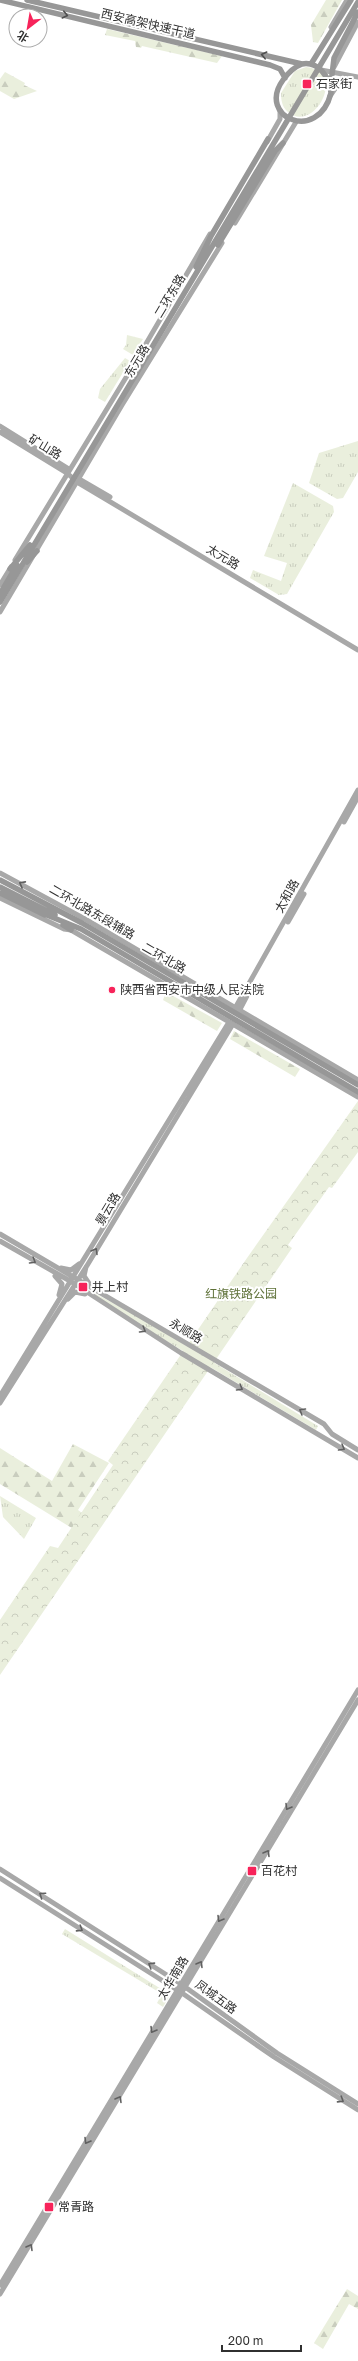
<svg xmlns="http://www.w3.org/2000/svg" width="358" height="2361" viewBox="0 0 358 2361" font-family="'Golos Text','Noto Sans SC',sans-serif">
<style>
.grass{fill:url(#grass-tufts)}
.forest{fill:url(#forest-firs)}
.park{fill:url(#park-crowns)}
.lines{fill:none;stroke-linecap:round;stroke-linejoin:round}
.major{stroke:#a8a8a8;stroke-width:5}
.highway{stroke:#979797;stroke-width:5.5}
.oneway{stroke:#4f4f4f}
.oneway2{stroke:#606060}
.poi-dot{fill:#f7235a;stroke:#fff;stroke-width:1.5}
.labels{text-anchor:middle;stroke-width:4;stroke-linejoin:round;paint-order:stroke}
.street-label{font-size:12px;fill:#303030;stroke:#fff}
.poi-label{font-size:12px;fill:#303030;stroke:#fff;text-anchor:start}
.park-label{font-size:12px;fill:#5e7138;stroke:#fff}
</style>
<defs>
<pattern id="grass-tufts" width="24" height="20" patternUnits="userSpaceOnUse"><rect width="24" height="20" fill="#eaefdd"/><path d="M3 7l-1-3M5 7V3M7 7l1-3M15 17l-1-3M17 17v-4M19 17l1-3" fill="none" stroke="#c9cdbe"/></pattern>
<pattern id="forest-firs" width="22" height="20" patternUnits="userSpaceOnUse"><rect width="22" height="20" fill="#eaefdd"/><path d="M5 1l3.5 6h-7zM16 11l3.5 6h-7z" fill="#c9cdbe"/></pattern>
<pattern id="park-crowns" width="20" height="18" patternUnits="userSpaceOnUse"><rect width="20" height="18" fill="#eaefdd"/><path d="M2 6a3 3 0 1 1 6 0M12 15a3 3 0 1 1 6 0" fill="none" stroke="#c9cdbe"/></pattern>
</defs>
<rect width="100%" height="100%" fill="#fff"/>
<!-- grass -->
<path class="grass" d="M306 67C348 71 314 134 288 112 282 107 281 100 281 93L295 71Z
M127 335 143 339 133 355 123 349 126 345Z
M125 358 130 361 105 402 98 398 100 389Z
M358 441V472L343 498 337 499 309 483 319 453Z
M293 483 333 506 334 512 287 594 279 595 250 578 253 570 281 581 287 563 264 556Z
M90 1291 134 1314 318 1426 316 1430 131 1320Z
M0 1496 36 1518 24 1539 3 1517Z
M65 1929 166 1992 169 1997 163 2007 157 2003 162 1994 62 1934Z"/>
<!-- forest -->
<path class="forest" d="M326 0H342L318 43 313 42 311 25Z
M107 29 222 56 217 63 142 46 141 48 136 47 135 41 105 35Z
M5 72 25 83 24 85 37 91 14 99 0 91V79Z
M166 992 222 1023 217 1031 163 1000Z
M234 1031 300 1069 295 1077 230 1039Z
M73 1444 109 1463 78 1510 85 1515 75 1530 0 1484V1448L52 1481Z
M347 2289 358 2296V2309L349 2304 323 2349 314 2343Z"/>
<!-- park -->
<path class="park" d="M358 1101V1152L332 1188 329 1187 288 1245 292 1248 0 1675V1620L50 1546 58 1548 113 1465 108 1461 247 1258Z"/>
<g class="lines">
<!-- major -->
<path class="major" d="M331 27 347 0
M334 67 358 22
M321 70 358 77
M330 96 341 80 351 79
M267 142 280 119V110
M235 223 296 122
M0 426 69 469
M0 432 67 473 77 482 358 650
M79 479 110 497
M15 560 133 366 210 234
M0 585 11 567
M0 612 122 405 222 243
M344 822 358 797
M0 873 85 919 358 1080
M0 898 64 929 71 930 358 1097
M288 922 304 894
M234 1010 358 790
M238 1013 249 992
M0 1234 324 1424 332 1434 358 1450
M0 1241 70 1281 181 1353 358 1458
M86 1267 84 1276 90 1285
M61 1268 71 1270 79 1264
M55 1276 62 1284 59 1295
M68 1299 75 1292 85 1294
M0 1396 229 1022
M0 1403 88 1264 233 1024
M0 1869 181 1984 277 2053 358 2104
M0 1878 182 1993 274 2057 358 2110
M0 2285 358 1690
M0 2294 358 1700"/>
<!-- highway -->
<path class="highway" d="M0 0 270 65 280 69 285 78
M27 0 302 64
M302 64C318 61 330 77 331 93 318 144 256 117 283 80 288 73 294 67 302 64Z
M311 64 351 0
M331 83 334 58 358 12
M218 245 275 151 283 143
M196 267 211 236 268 139
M27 562 37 551
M10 569 30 545
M0 594 17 565
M0 602 358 2
M0 880 82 923 358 1085
M0 887 55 915
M0 893 45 915
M42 913 81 929 358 1092
M63 925 71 930"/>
</g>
<!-- one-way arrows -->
<defs><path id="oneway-chevron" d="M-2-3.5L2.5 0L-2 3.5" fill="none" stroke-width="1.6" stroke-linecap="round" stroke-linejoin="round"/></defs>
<g class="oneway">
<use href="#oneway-chevron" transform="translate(65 15) rotate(13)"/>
<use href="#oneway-chevron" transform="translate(264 55) rotate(-167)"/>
</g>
<g class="oneway2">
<use href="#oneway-chevron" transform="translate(22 884) rotate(-152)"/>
<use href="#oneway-chevron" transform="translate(95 1251) rotate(-59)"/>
<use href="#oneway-chevron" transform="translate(33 1261) rotate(31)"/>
<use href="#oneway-chevron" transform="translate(143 1330) rotate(31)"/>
<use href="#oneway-chevron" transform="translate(240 1388) rotate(31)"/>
<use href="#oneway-chevron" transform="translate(302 1411) rotate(-149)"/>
<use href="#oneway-chevron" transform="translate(342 1448) rotate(30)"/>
<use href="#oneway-chevron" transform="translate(288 1807) rotate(121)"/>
<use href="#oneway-chevron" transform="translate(267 1853) rotate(-59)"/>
<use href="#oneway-chevron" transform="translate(42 1895) rotate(-145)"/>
<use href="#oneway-chevron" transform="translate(220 1919) rotate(121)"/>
<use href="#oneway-chevron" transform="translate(80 1929) rotate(32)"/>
<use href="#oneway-chevron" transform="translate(200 1964) rotate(-59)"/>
<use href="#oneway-chevron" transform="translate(151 1965) rotate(-148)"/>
<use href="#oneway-chevron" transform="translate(153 2030) rotate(121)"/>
<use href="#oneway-chevron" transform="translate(119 2099) rotate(-59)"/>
<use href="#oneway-chevron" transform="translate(341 2100) rotate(32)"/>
<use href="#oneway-chevron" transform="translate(87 2141) rotate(121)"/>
<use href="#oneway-chevron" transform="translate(30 2247) rotate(-59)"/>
</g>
<!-- markers -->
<g class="poi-dot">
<rect x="302" y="79" width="10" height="10" rx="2"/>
<circle cx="112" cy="990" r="4"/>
<rect x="78" y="1282" width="10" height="10" rx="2"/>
<rect x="247" y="1866" width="10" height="10" rx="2"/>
<rect x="44" y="2202" width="10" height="10" rx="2"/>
</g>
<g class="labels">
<!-- street labels -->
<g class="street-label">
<text transform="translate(148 24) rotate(13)" y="4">西安高架快速干道</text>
<text transform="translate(170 296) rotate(-59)" y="4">二环东路</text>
<text transform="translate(137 361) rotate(-59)" y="4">东元路</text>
<text transform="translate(45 447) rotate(31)" y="4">矿山路</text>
<text transform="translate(223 557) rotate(31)" y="4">太元路</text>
<text transform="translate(287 896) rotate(-61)" y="4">太和路</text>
<text transform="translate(92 912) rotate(30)" y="4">二环北路东段辅路</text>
<text transform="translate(164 958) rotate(30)" y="4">二环北路</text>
<text transform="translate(108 1209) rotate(-59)" y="4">景云路</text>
<text transform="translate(186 1331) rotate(31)" y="4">永顺路</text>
<text transform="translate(173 1978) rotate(-59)" y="4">太华南路</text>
<text transform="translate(216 1997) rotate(36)" y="4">凤城五路</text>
</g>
<!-- poi labels -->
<g class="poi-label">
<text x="316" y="88">石家街</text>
<text x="120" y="994">陕西省西安市中级人民法院</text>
<text x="92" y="1291">井上村</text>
<text x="261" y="1875">百花村</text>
<text x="58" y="2211">常青路</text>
</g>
<!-- park labels -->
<g class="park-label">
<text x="241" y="1298">红旗铁路公园</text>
</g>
</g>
<!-- north arrow -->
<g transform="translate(28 28) rotate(211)"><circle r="19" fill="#ffffff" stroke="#acacac"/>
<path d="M0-3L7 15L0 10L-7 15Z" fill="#f7235a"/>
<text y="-6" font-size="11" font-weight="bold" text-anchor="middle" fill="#303030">北</text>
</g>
<!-- scale -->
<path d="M222 2345v6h79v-6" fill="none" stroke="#303030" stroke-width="2"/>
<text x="228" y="2345" font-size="12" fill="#303030" stroke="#ffffff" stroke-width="3" paint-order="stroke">200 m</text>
</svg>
